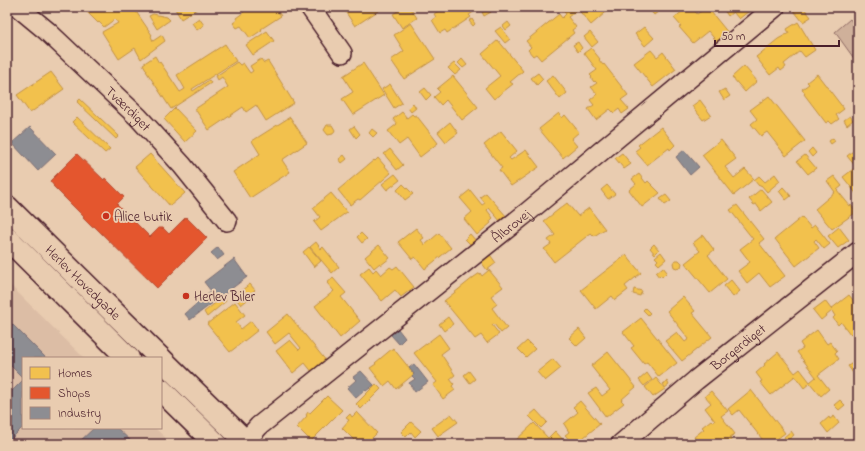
<svg xmlns="http://www.w3.org/2000/svg" width="865" height="451" viewBox="0 0 865 451" font-family="'Indie Flower',sans-serif">
<style>
.built{fill:#dcbda5}
.green{fill:#cfb09a;stroke:#8c6862}
.homes{fill:#f2c14e;stroke:#c09044}
.shops{fill:#e4572e;stroke:#b6462d}
.industry{fill:#8d8d92;stroke:#796c73}
.lines{fill:none;stroke-linecap:round;stroke-linejoin:round}
.minor-casing{stroke:#4a1f2b;stroke-width:22}
.major-casing{stroke:#4a1f2b;stroke-width:25}
.minor{stroke:#e9ccb0;stroke-width:19}
.major{stroke:#e9ccb0;stroke-width:22}
.poi-dot{fill:#c8321e;stroke:#e9ccb0;stroke-width:1.5}
.labels{text-anchor:middle;stroke-width:4;stroke-linejoin:round;paint-order:stroke}
.street-label{font-size:14px;fill:#4a1f2b;stroke:#e9ccb0}
.poi-label{font-size:14px;fill:#4a1f2b;stroke:#e9ccb0;text-anchor:start}
</style>
<rect width="100%" height="100%" fill="#e9ccb0"/>
<filter id="ink" filterUnits="userSpaceOnUse"><feTurbulence type="fractalNoise" baseFrequency=".025" numOctaves="2"/><feDisplacementMap in="SourceGraphic" scale="8" xChannelSelector="R" yChannelSelector="G"/><feConvolveMatrix kernelMatrix="1 2 1 2 8 2 1 2 1" color-interpolation-filters="sRGB"/></filter>
<g filter="url(#ink)">
<!-- built -->
<path class="built" d="M7 282 84 358H23V428H155L172 444H7Z"/>
<!-- green -->
<path class="green" d="M850 19 858 29V64L835 32Z"/>
<!-- homes -->
<path class="homes" d="M82 7H135L132 9 135 10 152 35 151 36 153 41 162 35 165 41 141 59 135 48 119 59 102 32 118 23 115 19 104 27 99 22 98 23Z
M174 7H200L181 19Z
M241 7H275L281 16 261 29 262 30 250 38 241 26 237 28 233 23 237 20 236 18 244 12Z
M342 7H384L355 26Z
M404 7H410L417 18 402 28 393 14Z
M444 7H481L469 15 471 17 447 33 445 30 440 33 432 20 436 17 434 14Z
M560 7H571L575 12 568 17 576 27 572 30 574 33 541 60 536 54 533 56 528 50 531 47 526 41 559 14 562 18 566 14Z
M576 7H612L591 25Z
M636 7H644L639 11Z
M653 7H662L663 8 654 15 650 10Z
M688 7H692L697 14 707 7 729 34 718 43 708 31 693 43 679 27 681 26 674 18Z
M722 7H754L739 19 733 12 728 16Z
M799 7H803L811 17 803 22 794 11Z
M489 9 491 12 484 16 482 12Z
M153 14 167 17 170 20 157 29 149 16Z
M199 18 204 25 197 30 192 23Z
M472 19 475 24 473 26 469 21Z
M508 22 511 26 506 30 503 26Z
M798 22 815 50 805 57 800 51 784 64 786 67 781 71 779 68 770 75 756 57 778 39 789 33 787 29Z
M411 23 435 59 404 79 391 60 404 51 394 35Z
M501 27 510 39 505 43 495 31Z
M644 27 654 38 645 46 635 34Z
M267 31 274 41 253 55 246 45Z
M590 32 598 42 592 47 584 37Z
M498 40 523 71 510 82 513 84 494 99 485 88 500 76 482 54Z
M578 42 582 48 578 52 573 45Z
M225 44 236 61 192 89 193 91 209 80 211 83 171 109 146 71H147L143 64 155 56 159 63 160 62 180 92 185 89 177 75Z
M591 48 600 59 599 60 603 65 604 64 628 95 621 100 629 109 622 114 619 109 614 113 610 109 596 120 588 109 594 105 590 100 597 94 591 87 597 83 595 81 594 82 591 78 592 77 590 75 597 70 584 53Z
M651 50 657 57 663 52 676 69 653 87 634 63Z
M261 59 264 63 268 61 294 103 266 121 256 105 246 112 243 107 209 130 195 109 228 87 222 77 218 80 216 76 237 62 240 65 243 63 250 73 253 71 250 66Z
M462 59 467 65 463 68 458 63Z
M363 63 384 95 353 115 342 99 353 92 343 76Z
M454 63 461 70 455 75 448 68Z
M744 66 757 81 745 92 732 77Z
M51 72 64 89 30 113 17 95Z
M538 73 543 79 537 85 531 78Z
M817 74 844 109 836 115 839 119 832 124 829 121 826 123 804 94 805 93 802 89 809 84 807 82Z
M553 75 567 93 560 99 546 81Z
M453 76 478 107 462 120 446 100 441 105 434 97 440 92 437 89Z
M390 84 402 103 394 108 382 89Z
M425 88 431 95 426 100 420 92Z
M725 89 730 96 724 100 719 92Z
M769 96 805 141 786 156 767 132 761 136 751 124 757 119 750 110Z
M80 99 119 136 116 139 77 102Z
M700 100 711 115 703 120 692 106Z
M413 103 416 108 411 112 408 108Z
M175 108 197 131 185 142 164 119Z
M402 112 407 118 412 114 414 116 416 115 438 143 420 157 407 139 399 145 388 131 397 124 393 119Z
M559 113 562 118 565 115 579 132 571 139 577 146 563 158 539 129Z
M850 116 853 120 847 125 844 120Z
M77 117 110 149 105 153 72 122Z
M290 117 307 143 282 160 290 172 250 198 233 172 260 154 252 141Z
M450 122 458 133 446 142 438 132Z
M327 125H332L335 130 333 134 328 135 324 130Z
M354 126 360 134 356 138 350 129Z
M661 127 675 145 670 150 669 148 647 165 635 151 640 147 638 145Z
M372 129 377 133 373 137 369 133Z
M501 131 517 151 509 158 511 160 526 150 539 167 511 186 499 170 502 168 484 145Z
M833 138 835 141 831 144 829 141Z
M721 140 736 159 725 167 734 178 745 169 754 179 734 195 702 155Z
M858 147V196L843 177 856 167 847 156Z
M812 148 816 153 812 157 808 152Z
M390 149 403 165 397 170 384 154Z
M622 153 631 164 624 169 615 158Z
M150 154 185 193 170 206 135 167Z
M344 155 347 159 342 163 339 159Z
M805 155 816 168 808 174 797 161Z
M378 158 391 173 360 200 358 199 350 205 338 190 374 160 375 161Z
M395 174 400 180 387 190 382 184Z
M639 174 646 183 648 181 660 193 642 207 629 190 636 184 632 179Z
M775 174 780 181 767 192 761 185 759 186 754 180 759 176 765 182Z
M834 176 842 186 837 190 850 206 851 205 855 210 854 212 855 213 832 229 815 209 835 192 827 181Z
M403 184 413 194 405 200 397 190Z
M607 185 615 194 608 199 601 190Z
M783 187 791 196 786 200 779 191Z
M761 189 772 202 761 211 756 204 754 205 749 199Z
M470 190 482 205 485 203 480 197 486 193 507 217 501 222 489 208 487 210 493 218 490 221 491 223 477 235 464 219 472 212 460 198Z
M331 193 347 212 321 231 314 222 320 217 313 208Z
M666 195 671 201 665 205 660 199Z
M567 203 578 216 589 208 605 229 594 236 591 233 554 262 544 249 551 244 548 240 555 235 544 221Z
M737 205 764 239 759 243 785 276 770 287 759 273 747 283 738 271 750 262 740 249 753 239 730 210Z
M802 217 811 228 815 225 830 244 824 249 816 239 814 241 819 248 796 266 775 239Z
M839 227 849 240 838 248 828 236Z
M416 228 424 238 421 240 425 245 439 233 451 248 425 269 415 257 412 259 398 242Z
M361 233 367 239 362 243 357 237Z
M470 234 476 241 471 245 465 239Z
M703 235 714 250 708 255 727 279 710 293 685 263 700 251 693 243Z
M316 242 321 249 323 247 339 267 332 273 310 247Z
M654 244 659 250 655 254 650 248Z
M379 245 390 258 381 265 380 263 374 268 365 257Z
M309 247 321 261 314 267 303 252Z
M488 252 496 263 487 270 479 259Z
M661 252 666 259 659 265 656 262 658 260 655 257Z
M626 255 641 273 625 286 628 290 615 300 612 296 596 309 581 290Z
M675 260H679L682 263 681 267 677 268 674 267 673 263Z
M397 266 414 287 401 297 395 290 382 301 360 274 369 267 373 272 376 269 381 275 390 267 393 269Z
M663 267 667 272 662 277 661 275 659 277 656 273Z
M489 270 503 287 491 296 497 304 492 308 507 328 501 333 494 324 492 325 499 334 487 343 481 335 475 339 444 301 474 277 480 273 482 276Z
M333 278 346 293 341 297 360 321 340 338 315 306 334 291 327 283Z
M731 280 740 291 733 297 724 286Z
M858 283V293L853 287Z
M250 284 255 290 250 294 252 296 241 305 234 296Z
M634 289 642 291 640 296 633 294Z
M849 295 858 306V342L851 333 850 334 841 322 838 325 833 318 835 316 832 311 821 320 813 310 825 301 831 309Z
M223 297 226 301 207 317 204 312Z
M683 297 695 311 692 313 712 337 682 361 665 341 677 332 685 342 689 339 667 311Z
M235 302 245 315 236 322 241 329 251 321 258 330 230 352 207 324Z
M645 308 650 313 648 315 643 310Z
M288 314 327 362 313 373 305 363 293 373 276 351 290 340 299 350 301 348 289 333 275 344 266 332Z
M448 317 453 324 444 331 439 324Z
M641 318 677 363 659 377 647 362 644 364 631 348 634 346 623 332Z
M579 329 586 338 577 346 569 338Z
M817 330 827 344 830 342 837 351 835 353 839 359 818 375 829 389 821 396 810 383 804 388 795 376 771 395 760 382 762 381 756 373 765 365 764 364 778 352 795 373 800 369 810 382 816 377 797 352 803 348 800 343Z
M439 334 449 348 441 354 455 375 450 379 454 384 452 386 455 390 443 399 433 385 437 382 414 353Z
M527 341 535 349 526 357 518 349Z
M393 348 414 374 396 389 390 381 384 386 370 368 376 364 375 363Z
M608 352 636 387 621 400 624 403 606 417 588 393 596 388 602 396 610 390 591 366Z
M553 359 561 368 545 381 537 372Z
M854 362 858 367V380L848 366Z
M469 371 475 379 470 383 464 375Z
M647 373 652 380 644 386 639 380Z
M656 378 665 389 653 397 645 387Z
M667 381 669 385 665 388 663 384Z
M376 384 381 389 361 409 356 404Z
M751 390 785 433 770 444H766L739 410 733 415 728 409Z
M711 391 728 411 721 416 735 434 730 437 732 439 726 444H699L694 437 704 429 702 427 711 420 713 422 715 421 705 408 711 403 705 396Z
M327 396 342 410 311 441 297 427 307 416 306 415 308 412 310 413Z
M840 400 845 405 839 410 834 405Z
M580 401 600 424 578 442 577 441 573 444 565 435 569 432 564 424 578 412 573 407Z
M536 410 547 422 541 428 529 416Z
M357 412 377 433 366 444H363L360 441 357 443 342 428 349 420 346 418 350 414 352 417Z
M451 414 458 422 438 436 432 428Z
M834 416 839 423 828 433 821 424 829 417 830 419Z
M411 422 421 431 415 437 411 432 406 437 401 432Z
M534 423 548 438 555 431 567 444H512Z
M791 431 794 435 787 441 784 437Z"/>
<!-- shops -->
<path class="shops" d="M77 154 104 180 105 178 124 197 117 204 150 237 159 228H163L169 234 186 217 207 238 157 288 94 226 92 227 83 218 84 217 53 186H54L50 181Z"/>
<!-- industry -->
<path class="industry" d="M30 127 56 154 38 171 12 143Z
M684 150 699 167 690 175 676 157Z
M218 247 224 255 217 260 211 253Z
M234 259 247 277 190 320 185 314 211 291 204 282Z
M7 319 46 358H23V378L7 362Z
M398 329 405 338 399 344 391 335Z
M414 364 428 382 415 392 409 383 415 379 412 376 414 374 409 368Z
M361 371 374 385 366 391 365 390 356 398 347 388 356 380 353 377Z
M23 380V427L7 443V396Z
M94 428H117L134 444H77Z"/>
<g class="lines">
<!-- minor casing -->
<g class="minor-casing">
<g id="minor">
<path id="s1" d="M18 7 47 31 138 117 182 165 227 221"/>
<path d="M310 7 342 53"/>
<path id="s2" d="M245 442 259 426 529 211 775 7"/>
<path id="s3" d="M621 444 696 380 858 252"/>
</g>
</g>
<!-- major casing -->
<g class="major-casing">
<g id="major">
<path id="s4" d="M7 207 160 358"/>
<path d="M7 238 128 358"/>
<path d="M161 359 248 444"/>
<path d="M161 390 216 444"/>
</g>
</g>
<!-- minor -->
<use href="#minor" class="minor"/>
<!-- major -->
<use href="#major" class="major"/>
</g>
</g>
<!-- markers -->
<g class="poi-dot">
<circle cx="106" cy="216" r="4"/>
<circle cx="186" cy="296" r="4"/>
</g>
<g class="labels">
<!-- street labels -->
<g class="street-label">
<text dy="5" stroke="none"><textPath href="#s1" startOffset="150">Tværdiget</textPath></text>
<text dy="5" stroke="none"><textPath href="#s2" startOffset="343">Ålbrovej</textPath></text>
<text dy="5" stroke="none"><textPath href="#s4" startOffset="107">Herlev Hovedgade</textPath></text>
<text dy="5" stroke="none"><textPath href="#s3" startOffset="152">Borgerdiget</textPath></text>
</g>
<!-- poi labels -->
<g class="poi-label">
<text x="114" y="221">Alice butik</text>
<text x="194" y="301">Herlev Biler</text>
</g>
</g>
<!-- margin -->
<rect width="865" height="451" fill="none" stroke="#e9ccb0" stroke-width="24"/>
<rect x="12" y="12" width="841" height="427" fill="none" stroke="#4a1f2b" stroke-width="1.5" filter="url(#ink)"/>
<!-- legend -->
<rect x="22" y="357" width="140" height="72" fill="#e9ccb0" stroke="#a9877b"/>
<rect x="30" y="367" width="20" height="12" fill="#f2c14e" stroke="#a9877b"/>
<text x="58" y="377" font-size="12" fill="#4a1f2b">Homes</text>
<rect x="30" y="387" width="20" height="12" fill="#e4572e" stroke="#a9877b"/>
<text x="58" y="397" font-size="12" fill="#4a1f2b">Shops</text>
<rect x="30" y="407" width="20" height="12" fill="#8d8d92" stroke="#a9877b"/>
<text x="58" y="417" font-size="12" fill="#4a1f2b">Industry</text>
<!-- scale -->
<path d="M715 40v6h124v-6" fill="none" stroke="#4a1f2b" stroke-width="2"/>
<text x="721" y="40" font-size="12" fill="#4a1f2b" stroke="#e9ccb0" stroke-width="3" paint-order="stroke">50 m</text>
</svg>
